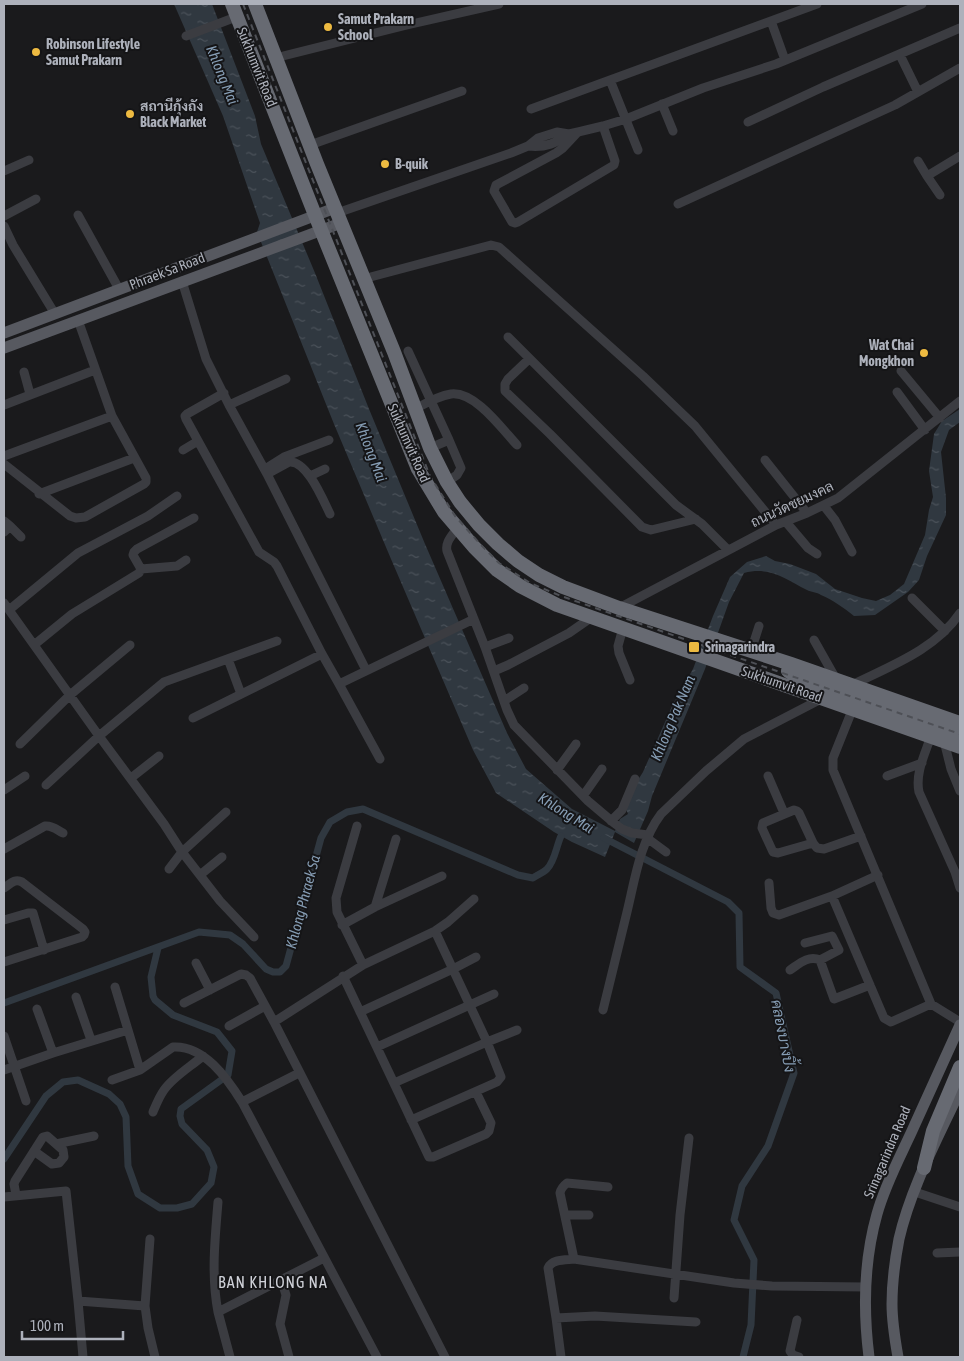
<svg xmlns="http://www.w3.org/2000/svg" width="964" height="1361" viewBox="0 0 964 1361" font-family="'Asap Condensed',Sarabun,sans-serif">
<style>
.water{fill:url(#water-ripples)}
.lines{fill:none;stroke-linecap:round;stroke-linejoin:round}
.canal{stroke:#303840;stroke-width:7}
.minor{stroke:#3b3c41;stroke-width:9}
.major{stroke:#575960;stroke-width:11}
.highway{stroke:#676a72;stroke-width:14}
.rail{stroke:#4e5056;stroke-width:2;stroke-dasharray:6 5;stroke-linecap:butt}
.poi-dot{fill:#edba41;stroke:#151517;stroke-width:2}
.labels{text-anchor:middle;stroke-width:4;stroke-linejoin:round;paint-order:stroke}
.poi-label{font-size:14px;font-weight:bold;fill:#adb1bb;stroke:#151517;text-anchor:start}
.street-label{font-size:14px;fill:#adb1bb;stroke:#151517}
.water-label{font-size:15px;font-style:italic;fill:#869db4;stroke:#151517}
.quarter-label{font-size:16px;letter-spacing:1px;fill:#ced0d7;stroke:#151517}
</style>
<defs>
<pattern id="water-ripples" width="26" height="14" patternUnits="userSpaceOnUse" patternTransform="scale(1.25)"><rect width="26" height="14" fill="#303840"/><path d="M2 4q2-2 4 0t4 0M15 11q2-2 4 0t4 0" fill="none" stroke="#4b525a"/></pattern>
</defs>
<rect width="100%" height="100%" fill="#1a1a1c"/>
<!-- water -->
<path class="water" d="M174 4H212L255 116 261 144 315 273 369 409 425 544 507 733 526 769 572 809 615 831 620 819 628 814 625 807 633 788 643 772 673 704 693 669 713 616 730 577 747 562 766 556 775 561 790 564 816 574 835 589 862 598 876 601 890 595 904 584 925 535 929 510 933 497 929 471 934 434 942 421 960 409V422L949 430 941 452 946 498V515L927 556 919 580 908 592 875 615 854 616C844 608 833 600 821 595 817 592 811 592 807 590 785 579 770 566 744 573L729 602 705 669 652 796 648 811 634 843 615 832 605 857 572 842 554 832 496 793 473 750 391 559 334 424 257 232 260 223 223 116Z"/>
<g class="lines">
<!-- canal -->
<path class="canal" d="M604 838 728 902 739 913 740 967 776 993 794 1073 768 1146 742 1186 734 1220 754 1260 751 1325 743 1357
M4 1003 199 932 230 935 243 944 266 969 273 972H280L286 966 321 838 330 822 347 812 363 809 518 875 533 878C537 875 543 873 547 869 555 861 556 847 561 836
M4 1159 46 1096 63 1082 78 1080 109 1094 120 1104 126 1117 128 1166 138 1194 160 1208H177L192 1204 211 1183 214 1167 207 1150 182 1124 180 1116 181 1109 228 1075 232 1051 217 1032 173 1015 155 1000 153 996 151 977 158 948"/>
<!-- minor -->
<path class="minor" d="M771 21 785 60
M186 36 236 17
M900 55 918 92
M275 58 407 25 499 4
M610 80 638 150
M662 104 673 131
M531 109 817 4
M748 122 823 87 960 28
M578 132 563 148 556 153 496 185 494 191 512 222 515 223 518 222 614 165 615 161 603 126
M310 145 462 91
M528 146C546 148 556 143 569 134
M918 161 927 176
M4 171 29 160
M940 195 927 176 960 156
M678 204 895 105 960 68
M337 213 511 153 528 146 538 138 557 132 569 134 578 132 603 126 626 119 703 88 776 64 922 4
M78 215 119 289
M4 216 36 199
M4 226 13 245 55 314
M363 279 491 245 499 247 643 376 695 426 776 525
M182 281 206 359 229 405 267 474 366 670
M508 337 676 505 702 524 728 550
M408 351 449 440 430 448
M529 359 508 379 505 384V391L550 434 642 527 651 530 696 519
M901 371 940 418
M24 372 30 394
M897 392 925 430
M224 393 187 414 185 416 186 419 259 552 274 562 277 566 322 654 339 684 474 619
M4 405 95 370
M229 405 286 379
M415 409C426 403 438 396 451 394 475 391 502 429 517 445
M183 450 198 441
M4 456 112 416
M765 460 807 513
M4 464 70 516 76 518 85 517 144 484 146 482V478L112 416 78 320
M265 469 284 457 329 440
M267 474 289 462C307 460 323 500 330 514
M310 476 325 469
M447 482 457 475 461 468 449 440
M39 494 134 458
M824 506 835 520 852 552
M4 521 10 526 4 532
M786 522 808 548 817 554
M10 526 21 537
M457 528C452 536 445 542 447 551L485 647 507 710 514 725 588 801 614 823 622 829 632 833 648 835
M141 569 177 566 186 560
M912 598 945 631
M4 603 99 736 164 824 182 852 220 901 254 937
M619 608 776 525 807 513 838 498 960 401
M9 610 78 553 148 516 177 496
M623 628 618 646 619 653 630 680
M814 640 836 679
M34 645 72 614 139 573 141 569 133 555 134 552 137 549 194 518
M485 647 509 638
M751 651 759 626
M228 659 241 694
M494 671 508 665 569 633 592 617
M339 684 380 759
M852 685C890 666 935 650 960 613
M504 701 524 688
M853 708 833 758V770L931 1004 960 1022
M193 718 322 654
M931 736C925 754 915 773 919 792L955 872 960 888
M944 741 951 769 960 791
M20 744 70 695 130 645
M557 770 576 744
M768 776 784 813
M887 776 922 763
M131 778 159 756
M46 785 99 736 164 682 277 641
M4 790 25 776
M583 796 602 769
M611 821 622 810 635 779
M357 826 336 898 337 912 363 965
M647 838 666 852
M813 843 778 853 773 852 762 828 763 823 794 810 797 811 799 813 813 843 817 848 824 849 861 836
M4 849 45 826C52 825 57 830 63 833
M169 869 182 852 226 812
M200 875 222 857
M769 883 771 908 773 913 779 915 832 896 878 875
M4 888C10 884 15 878 22 882L83 929 85 932 84 935 82 937 4 962
M832 896 884 1018 891 1022 931 1004
M375 907 396 839
M4 920 28 913H33L44 950
M342 925 375 907 442 876
M805 943 832 936 839 950 820 960
M196 963 210 990
M790 970C799 964 808 955 820 960L834 999 870 985
M343 976 429 1157H433L486 1134 489 1131 491 1123 476 1092
M115 987 128 1030
M76 997 91 1040
M184 1003 241 974 246 975 250 978 274 1022 445 1357
M37 1009 53 1053
M603 1010C611 978 619 945 627 912 635 879 640 842 661 814L706 771 744 739 823 698
M360 1012 453 969 476 957
M274 1022 363 965 435 931 448 922 474 899
M229 1026 265 1006
M4 1036 26 1101
M377 1047 494 994
M4 1070 53 1053 128 1030 140 1070 173 1047C204 1045 227 1078 242 1102L377 1357
M112 1080 140 1070
M394 1083 487 1042 517 1030
M242 1102 299 1073
M153 1112C156 1105 159 1097 164 1090 173 1077 190 1067 203 1056
M411 1120 497 1082 501 1077 487 1042 435 931
M56 1144 94 1136
M915 1192 960 1207
M16 1195 14 1184 15 1181 43 1137 47 1136 63 1150 64 1157 59 1163 52 1164 34 1151
M4 1197 66 1191 78 1301 83 1357
M565 1215H589
M937 1253 960 1252
M574 1259 560 1193C561 1188 563 1186 567 1183L608 1187
M281 1279 286 1295 280 1324 289 1357
M674 1298 680 1215 689 1138
M78 1301 145 1306 148 1328 155 1357
M145 1306 150 1239
M218 1312C211 1275 215 1239 218 1202
M556 1318 595 1316 696 1322
M797 1320 790 1351 793 1355 799 1357
M230 1357 218 1312 324 1258
M561 1357 556 1318 548 1268C552 1259 565 1260 574 1259L734 1283 772 1286 866 1287"/>
<!-- major -->
<path class="major" d="M4 333 335 208
M4 348 341 223
M869 1357C863 1309 864 1260 877 1214 885 1185 899 1159 911 1133 927 1097 944 1061 960 1025
M898 1357C895 1340 892 1322 892 1304 892 1283 895 1260 899 1239 911 1187 938 1138 960 1090"/>
<!-- highway -->
<path class="highway" d="M232 4 315 215 418 469 444 512 474 547 497 570 520 586 557 605 960 747
M255 4 317 164 394 352 430 448 447 482 460 502 479 525 498 544 518 561 539 575 563 587 619 608 791 664 960 723
M788 671 807 681 831 690 960 733
M924 1168 933 1131 960 1067"/>
<!-- rail -->
<path class="rail" d="M243 4 430 476 455 516 481 545 499 563 530 583 561 596 704 646 960 734"/>
</g>
<!-- markers -->
<g class="poi-dot">
<circle cx="328" cy="27" r="5"/>
<circle cx="36" cy="52" r="5"/>
<circle cx="130" cy="114" r="5"/>
<circle cx="385" cy="164" r="5"/>
<circle cx="924" cy="353" r="5"/>
<rect x="688" y="641" width="12" height="12" rx="2.5"/>
</g>
<g class="labels">
<!-- poi labels -->
<g class="poi-label">
<text x="338" y="24">Samut Prakarn<tspan x="338" dy="16">School</tspan></text>
<text x="46" y="49">Robinson Lifestyle<tspan x="46" dy="16">Samut Prakarn</tspan></text>
<text x="140" y="111">สถานีกุ้งถัง<tspan x="140" dy="16">Black Market</tspan></text>
<text x="395" y="169">B-quik</text>
<text x="914" y="350" text-anchor="end">Wat Chai<tspan x="914" dy="16">Mongkhon</tspan></text>
<text x="705" y="652">Srinagarindra</text>
</g>
<!-- street labels -->
<g class="street-label">
<text transform="translate(257 67) rotate(68)" y="5">Sukhumvit Road</text>
<text transform="translate(167 271) rotate(-21)" y="5">Phraek Sa Road</text>
<text transform="translate(409 443) rotate(66)" y="5">Sukhumvit Road</text>
<text transform="translate(792 504) rotate(-25)" y="5">ถนนวัดชยมงคล</text>
<text transform="translate(782 684) rotate(19)" y="5">Sukhumvit Road</text>
<text transform="translate(887 1152) rotate(-67)" y="5">Srinagarindra Road</text>
</g>
<!-- water labels -->
<g class="water-label">
<text transform="translate(222 75) rotate(68)" y="5">Khlong Mai</text>
<text transform="translate(371 452) rotate(69)" y="5">Khlong Mai</text>
<text transform="translate(673 718) rotate(-67)" y="5">Khlong Pak Nam</text>
<text transform="translate(566 813) rotate(32)" y="5">Khlong Mai</text>
<text transform="translate(303 902) rotate(-75)" y="5">Khlong Phraek Sa</text>
<text transform="translate(783 1036) rotate(79)" y="5">คลองบางปิ้ง</text>
</g>
<!-- quarter labels -->
<g class="quarter-label">
<text x="273" y="1288">BAN KHLONG NA</text>
</g>
</g>
<!-- border -->
<rect width="964" height="1361" fill="none" stroke="#adb1bb" stroke-width="10"/>
<!-- scale -->
<path d="M22 1331v8h101v-8" fill="none" stroke="#adb1bb" stroke-width="2.5"/>
<text x="30" y="1331" font-size="15" fill="#adb1bb" stroke="#151517" stroke-width="4" paint-order="stroke">100 m</text>
</svg>
